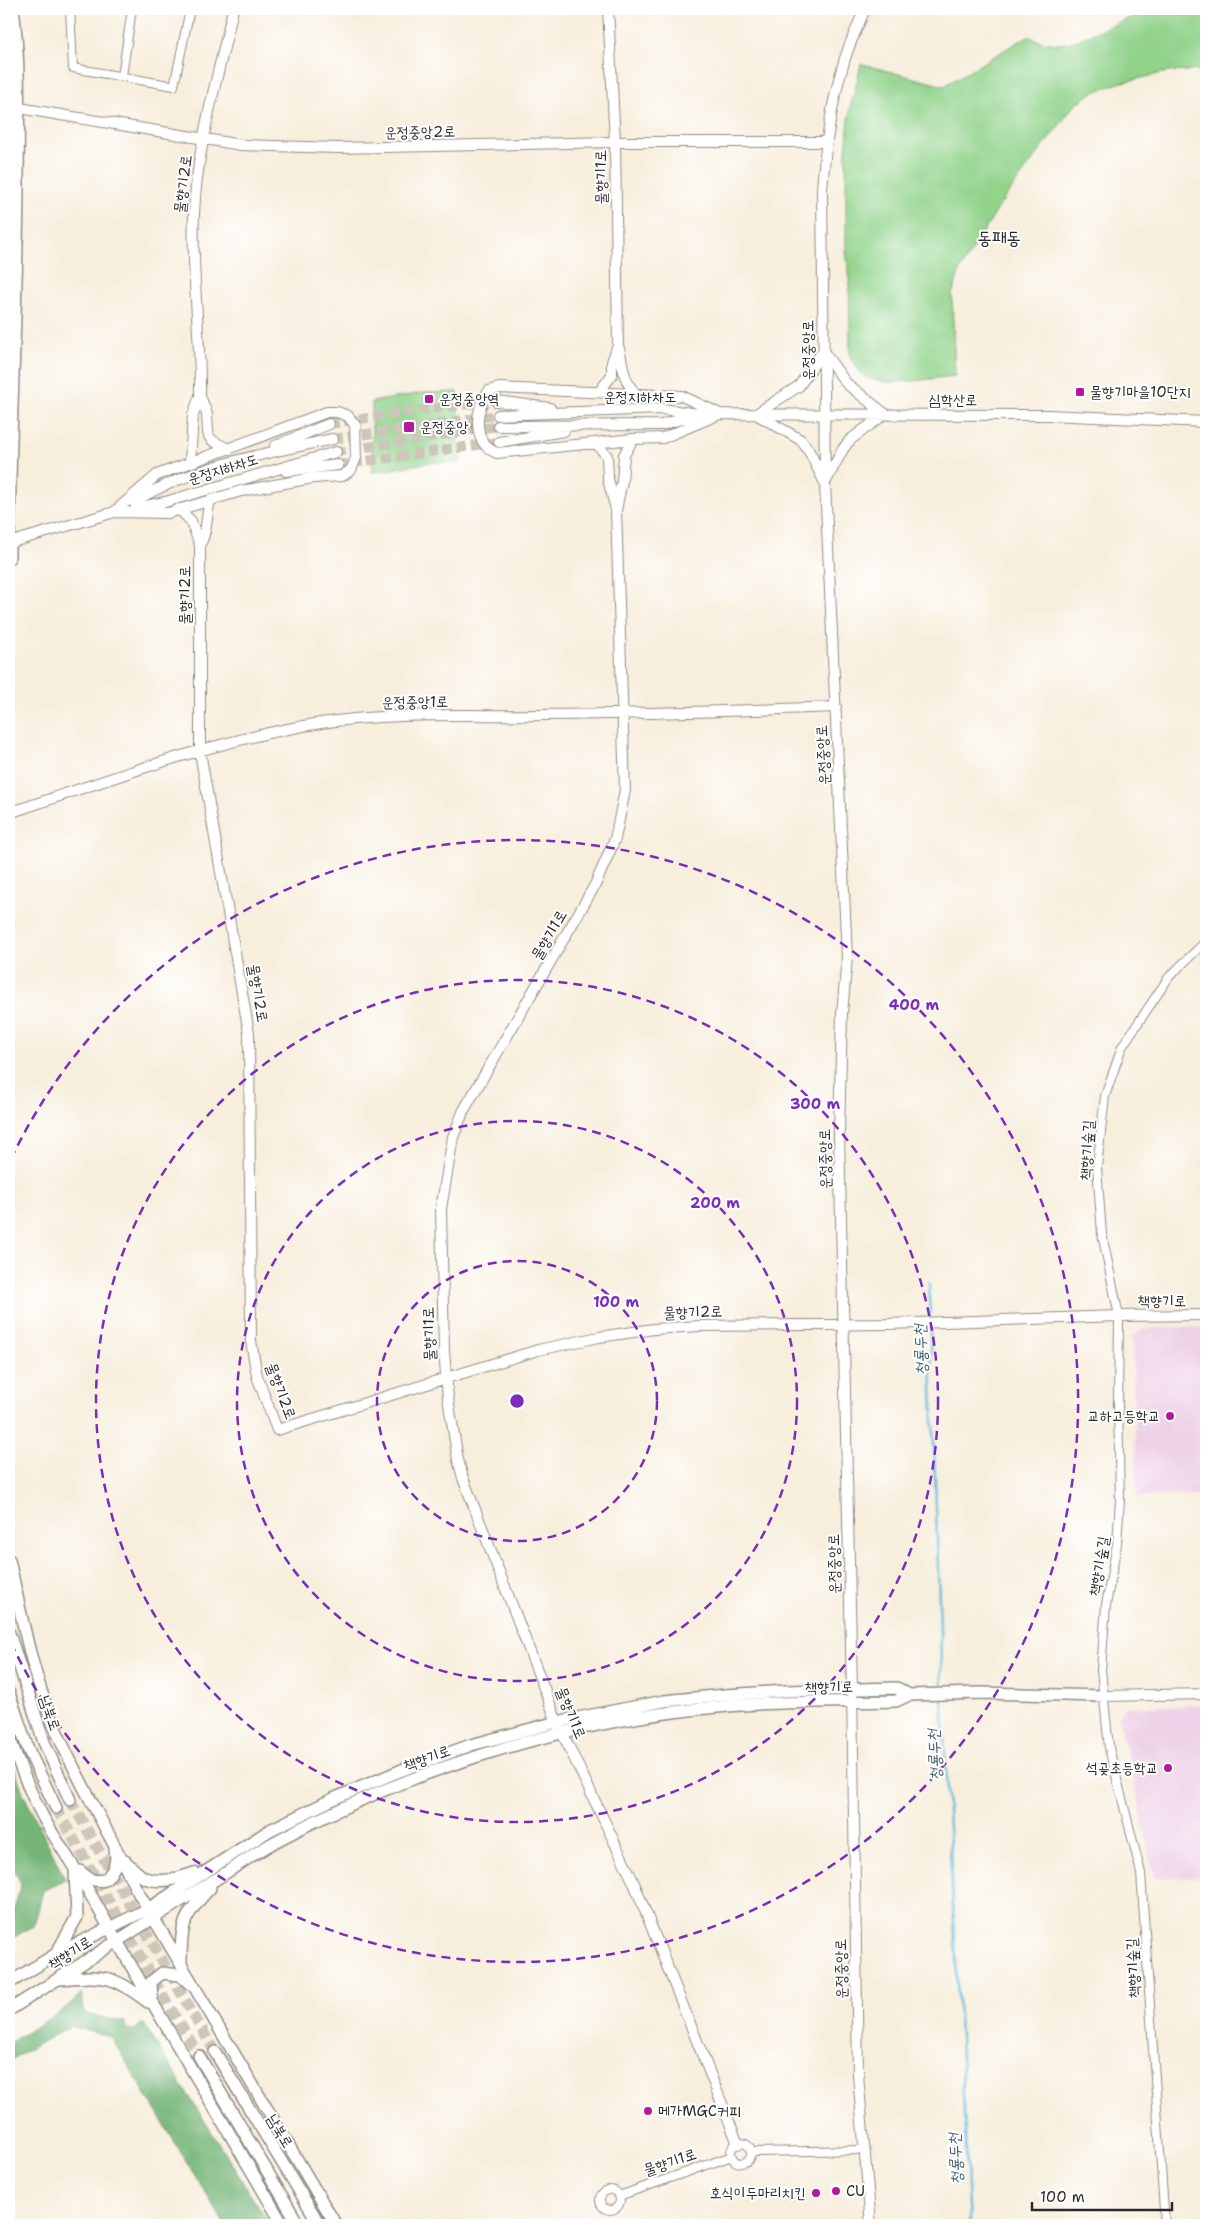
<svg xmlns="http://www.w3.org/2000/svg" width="1215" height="2234" viewBox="0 0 1215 2234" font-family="'Shantell Sans','Poor Story',sans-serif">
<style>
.built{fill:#eed0e7}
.green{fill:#91d38b;stroke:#5e7f5b}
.forest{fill:#74b577;stroke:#507051}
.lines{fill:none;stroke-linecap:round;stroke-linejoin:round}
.stream{stroke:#61b8de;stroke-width:2.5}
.tertiary-tunnel{stroke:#cec7b9;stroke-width:10;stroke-dasharray:10 5;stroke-linecap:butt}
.secondary-tunnel{stroke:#cec7b9;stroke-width:11;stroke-dasharray:11 5.5;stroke-linecap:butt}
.minor-casing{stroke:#918c84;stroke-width:10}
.tertiary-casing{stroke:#918c84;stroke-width:12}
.secondary-casing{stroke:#918c84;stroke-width:14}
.minor{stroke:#fff;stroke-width:8}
.tertiary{stroke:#fff;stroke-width:10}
.secondary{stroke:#fff;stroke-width:11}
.ring{fill:none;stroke:#7b2cbf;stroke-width:2.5;stroke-dasharray:9 6}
.poi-dot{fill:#b5179e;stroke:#fff;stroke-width:2}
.labels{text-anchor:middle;stroke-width:4;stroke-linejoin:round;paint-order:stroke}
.street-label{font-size:15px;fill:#2b2b2b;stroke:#fff}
.poi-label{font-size:15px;fill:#2b2b2b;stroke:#fff;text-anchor:start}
.water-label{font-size:16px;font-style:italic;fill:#3e5c6a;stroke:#fff}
.quarter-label{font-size:18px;fill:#2b2b2b;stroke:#fff}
.centre{fill:#7b2cbf;stroke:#fff;stroke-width:2.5}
.ring-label{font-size:15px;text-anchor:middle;font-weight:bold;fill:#7b2cbf;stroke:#fff;stroke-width:4;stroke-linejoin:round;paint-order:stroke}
</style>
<rect width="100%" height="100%" fill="#fff"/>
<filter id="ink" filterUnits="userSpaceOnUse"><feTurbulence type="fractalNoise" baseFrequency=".02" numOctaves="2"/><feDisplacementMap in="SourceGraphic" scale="10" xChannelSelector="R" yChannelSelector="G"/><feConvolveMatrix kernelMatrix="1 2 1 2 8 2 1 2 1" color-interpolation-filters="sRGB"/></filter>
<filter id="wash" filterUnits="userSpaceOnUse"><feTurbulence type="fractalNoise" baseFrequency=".0096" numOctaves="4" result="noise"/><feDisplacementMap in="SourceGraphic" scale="20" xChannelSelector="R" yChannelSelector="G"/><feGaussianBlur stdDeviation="1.12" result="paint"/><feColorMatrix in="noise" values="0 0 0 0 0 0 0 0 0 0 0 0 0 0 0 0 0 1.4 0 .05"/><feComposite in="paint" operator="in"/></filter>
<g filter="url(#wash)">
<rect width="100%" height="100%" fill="#f7eedc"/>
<!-- built -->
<path class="built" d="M1206 1327V1495L1137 1497 1132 1337 1143 1329Z
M1206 1705V1877L1154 1878 1143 1821 1118 1715 1127 1707Z"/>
<!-- green -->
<path class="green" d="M1151 9H1194L1206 17V70L1167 72 1119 83 1091 93 1072 108 1004 199 960 270 952 295 955 376C931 378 889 387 868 378 860 374 855 365 850 357L849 269 846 252V151L850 109 861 64 944 86 1028 36C1045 44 1057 46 1075 41Z
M458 392 460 463 434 462 372 472V402L422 393Z"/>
<!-- forest -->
<path class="forest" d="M9 1751 23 1793 65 1879 43 1891 34 1926 9 1940V1921L12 1918 21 1884 9 1858Z
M82 1993 85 2014 125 2022 126 2029 135 2030 143 2023 270 2225H225L111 2037 70 2026 9 2061V2043L62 2011Z"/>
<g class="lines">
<!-- stream -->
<path class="stream" d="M929 1283 930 1319
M930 1325 942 1691
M942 1697 970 2225"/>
</g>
</g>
<g filter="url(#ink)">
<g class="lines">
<!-- tertiary-tunnel -->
<path class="tertiary-tunnel" d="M329 424 425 409 496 401
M333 439 498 415
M336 452 498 426
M338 465 499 442"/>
<!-- secondary-tunnel -->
<path class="secondary-tunnel" d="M70 1800 215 2052
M56 1808 153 1979 199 2056"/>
<!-- minor casing -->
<g class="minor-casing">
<path id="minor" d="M70 9 73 68 174 86 190 9
M122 76 132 9
M731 2153a10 10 0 1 1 20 0a10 10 0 1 1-20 0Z
M751 2152 864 2150
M600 2200a10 10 0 1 1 20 0a10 10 0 1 1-20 0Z
M619 2196 732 2156
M1165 2225 1141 1873 1109 1748 1101 1670 1106 1605 1117 1544 1120 1500 1118 1403 1119 1316 1102 1234 1097 1167 1105 1096 1122 1047 1169 977 1206 941"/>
</g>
<!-- tertiary casing -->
<g class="tertiary-casing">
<path id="tertiary" d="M608 9 615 142 618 345
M865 9C858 26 849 44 844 62 831 104 825 146 822 190L825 483 847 957 842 1014 839 1133 852 1690 858 2075 871 2225
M19 108 241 145 338 148 615 142H825
M823 351 846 383 885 414 850 440 843 449 825 483 809 451 801 440 756 414 799 386Z
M499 388 682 396 720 414 663 438 633 439 497 453C472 444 474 409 489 391Z
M599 392 612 375V362L618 345C624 365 621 378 636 394
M200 396C201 335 191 274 194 214 196 149 219 73 233 9
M496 401 550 408
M327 412H337L348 416 355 425 356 458 351 470 342 476 313 478 241 491 168 513 114 512 157 475Z
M699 414 1048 415 1206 422
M498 426 661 425 699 414 662 409 498 415
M499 442 564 431
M596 443 607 456 608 479 616 510 622 481 624 455 633 439
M275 446 329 424
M190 463 193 415 200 396C202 402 206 409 207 415 209 439 204 438 229 449
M286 471 338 465
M133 502C194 466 265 453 333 439
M136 508 165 502 336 452
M179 509 191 521 200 545C208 530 206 516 210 500
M616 510 625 790 615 839 595 885 464 1110 453 1137 441 1209 444 1351 448 1398 458 1460 463 1478 557 1722 634 1883 738 2144
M9 543 118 511
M200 545V752L249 1033 251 1341 257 1376 277 1430 538 1350 599 1337 654 1329 699 1326 888 1324 1119 1316 1206 1315
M9 813C111 779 214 740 321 723 393 712 468 716 540 715 639 714 737 711 836 707
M1103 1696 1206 1694"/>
</g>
<!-- secondary casing -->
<g class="secondary-casing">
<path id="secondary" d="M9 558C9 434 17 310 18 187 18 128 21 67 13 9
M9 1560C21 1613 31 1669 52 1721 76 1778 109 1831 135 1887L336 2225
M9 1633 44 1742 70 1800
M9 1693 28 1749 56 1808
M9 1736C19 1764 29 1791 43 1817 58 1844 77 1870 92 1897 154 2008 220 2116 283 2225
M125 1861C130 1866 137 1873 143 1877 159 1885 179 1878 194 1873
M80 1871C88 1879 93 1882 105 1880 113 1872 118 1862 115 1851
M56 1954 77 1917 75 1871
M181 1962C181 1923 183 1917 210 1888
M59 1979C106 1975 110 1974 148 2002
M9 1983 58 1953 148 1909 270 1830 333 1799 402 1770 471 1745 557 1722 664 1701 725 1695 785 1691 897 1688 909 1695
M152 2001 151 1982 162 1973 180 1975 190 1984
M9 2010C77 1967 144 1923 213 1881 234 1868 256 1852 278 1840 415 1767 573 1719 728 1706 784 1701 840 1702 896 1701L909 1695 980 1693 1103 1696
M215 2052 320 2225
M199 2056 299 2225"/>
</g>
<!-- minor -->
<use href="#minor" class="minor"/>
<!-- tertiary -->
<use href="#tertiary" class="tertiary"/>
<!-- secondary -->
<use href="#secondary" class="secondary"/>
</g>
</g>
<!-- distance rings -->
<g class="ring">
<circle cx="517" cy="1401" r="140"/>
<circle cx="517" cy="1401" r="280"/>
<circle cx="517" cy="1401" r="421"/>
<path d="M11 1159A561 561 0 1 1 11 1643"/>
</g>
<!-- markers -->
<g class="poi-dot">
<rect x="1075" y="387" width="10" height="10" rx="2.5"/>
<rect x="424" y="394" width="10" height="10" rx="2.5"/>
<rect x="403" y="421" width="12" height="12" rx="2.5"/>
<circle cx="1170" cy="1416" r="5"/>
<circle cx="1168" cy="1768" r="5"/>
<circle cx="648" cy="2111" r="5"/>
<circle cx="836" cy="2191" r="5"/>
<circle cx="816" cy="2193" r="5"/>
</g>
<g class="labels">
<!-- street labels -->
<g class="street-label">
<text transform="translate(420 132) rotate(-1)" y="5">운정중앙2로</text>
<text transform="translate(601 177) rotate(-91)" y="5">물향기1로</text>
<text transform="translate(183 184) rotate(-83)" y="5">물향기2로</text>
<text transform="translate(808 350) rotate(-90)" y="5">운정중앙로</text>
<text x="640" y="402">운정지하차도</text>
<text x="953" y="405">심학산로</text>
<text transform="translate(223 469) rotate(-17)" y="5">운정지하차도</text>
<text transform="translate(185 595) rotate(-90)" y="5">물향기2로</text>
<text transform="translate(415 702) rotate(-1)" y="5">운정중앙1로</text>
<text transform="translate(823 755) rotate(-93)" y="5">운정중앙로</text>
<text transform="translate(549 935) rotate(-60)" y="5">물향기1로</text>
<text transform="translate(258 993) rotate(80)" y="5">물향기2로</text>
<text transform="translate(1087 1150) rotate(-87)" y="5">책향기숲길</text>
<text transform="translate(825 1159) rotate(-91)" y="5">운정중앙로</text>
<text x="1162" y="1306">책향기로</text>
<text transform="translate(693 1312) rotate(-2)" y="5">물향기2로</text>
<text transform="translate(429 1334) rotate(-92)" y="5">물향기1로</text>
<text transform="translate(281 1391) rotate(69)" y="5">물향기2로</text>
<text transform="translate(834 1564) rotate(-91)" y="5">운정중앙로</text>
<text transform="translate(1099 1566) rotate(-81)" y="5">책향기숲길</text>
<text transform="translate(829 1687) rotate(-1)" y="5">책향기로</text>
<text transform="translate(50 1713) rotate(71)" y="5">남북로</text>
<text transform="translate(571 1713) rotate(67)" y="5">물향기1로</text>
<text transform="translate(427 1758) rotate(-20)" y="5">책향기로</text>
<text transform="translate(70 1953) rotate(-33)" y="5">책향기로</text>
<text transform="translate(1133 1968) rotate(-93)" y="5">책향기숲길</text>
<text transform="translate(841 1969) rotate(-91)" y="5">운정중앙로</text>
<text transform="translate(280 2131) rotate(59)" y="5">남북로</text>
<text transform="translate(670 2162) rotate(-19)" y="5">물향기1로</text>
</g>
<!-- poi labels -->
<g class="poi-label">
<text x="1090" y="397">물향기마을10단지</text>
<text x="439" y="404">운정중앙역</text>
<text x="420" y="432">운정중앙</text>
<text x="1160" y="1421" text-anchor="end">교하고등학교</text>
<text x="1158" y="1773" text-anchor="end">석곶초등학교</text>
<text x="658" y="2116">메가MGC커피</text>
<text x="846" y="2196">CU</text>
<text x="806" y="2198" text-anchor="end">호식이두마리치킨</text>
</g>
<!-- water labels -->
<g class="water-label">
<text transform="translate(920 1350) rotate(-92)" y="6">청룡두천</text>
<text transform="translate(934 1755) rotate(-93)" y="6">청룡두천</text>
<text transform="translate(955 2159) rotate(-93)" y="6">청룡두천</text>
</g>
<!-- quarter labels -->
<g class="quarter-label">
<text x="999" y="244">동패동</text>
</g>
</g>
<circle cx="517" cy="1401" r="8" class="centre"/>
<g class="ring-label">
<text x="914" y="1010">400 m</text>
<text x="815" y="1109">300 m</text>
<text x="715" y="1208">200 m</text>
<text x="616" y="1307">100 m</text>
</g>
<!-- margin -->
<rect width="1215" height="2234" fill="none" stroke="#fff" stroke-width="30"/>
<!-- scale -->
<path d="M1032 2202v8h140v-8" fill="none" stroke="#2b2b2b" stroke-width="2.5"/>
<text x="1040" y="2202" font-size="15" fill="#2b2b2b" stroke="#ffffff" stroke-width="4" paint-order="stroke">100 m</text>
</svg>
